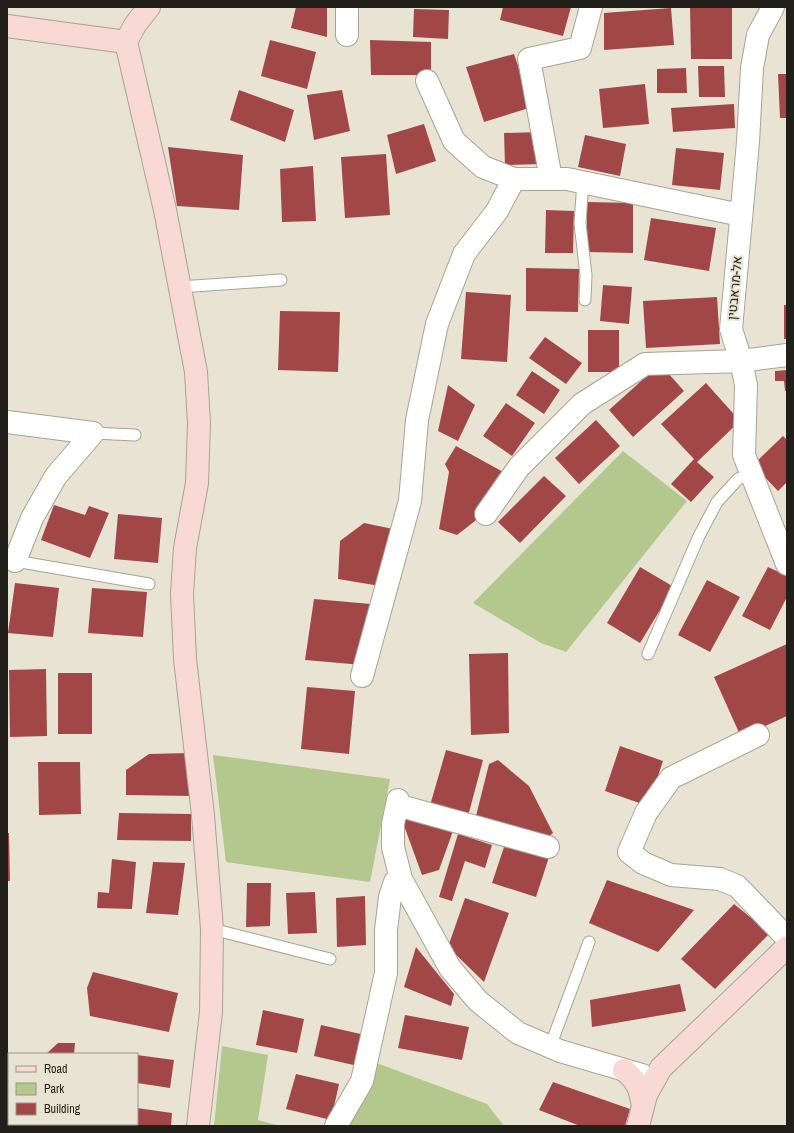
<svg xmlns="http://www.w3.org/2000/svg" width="794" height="1133" viewBox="0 0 794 1133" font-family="'Archivo Narrow',Heebo,sans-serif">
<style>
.green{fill:#b3c88d}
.building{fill:#a24748}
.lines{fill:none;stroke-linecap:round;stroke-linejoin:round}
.lane-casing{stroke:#a8a393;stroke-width:13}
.street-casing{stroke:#a8a393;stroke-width:24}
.secondary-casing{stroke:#a8a393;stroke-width:24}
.lane{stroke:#fff;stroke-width:11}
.street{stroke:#fff;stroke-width:22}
.secondary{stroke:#f9d9d6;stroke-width:22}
.labels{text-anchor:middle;stroke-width:4;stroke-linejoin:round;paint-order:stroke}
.street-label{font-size:13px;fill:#211f19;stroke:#e8e3d3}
</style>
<rect width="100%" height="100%" fill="#e8e3d3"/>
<!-- green -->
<path class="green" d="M623 451 687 501 566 652 541 643 473 603Z
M213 755 390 779 370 882 226 862Z
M222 1046 268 1055 258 1120 280 1126H214Z
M371 1061 487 1104 504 1126H341Z"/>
<!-- building -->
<path class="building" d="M296 7H327V37L291 28Z
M503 7H571L563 36 500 20Z
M690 7H732V59H691Z
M671 8 674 45 604 50V13Z
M414 9 449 10 448 39 413 37Z
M270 40 316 52 307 89 261 76Z
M370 40 431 42V75H371Z
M514 54 532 107 484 122 466 67Z
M698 66H724L725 97H699Z
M686 68 687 93H657V69Z
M778 74H787V118H780Z
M645 84 649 124 603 128 599 89Z
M239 90 294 110 285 142 230 120Z
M342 90 350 131 314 140 307 95Z
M734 104 735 128 673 132 671 108Z
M424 124 436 161 396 174 387 135Z
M541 132 542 164 505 165 504 133Z
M585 135 626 144 620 176 578 167Z
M168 147 243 155 239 210 177 206Z
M676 148 724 153 720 190 672 185Z
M386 154 390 215 345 218 341 157Z
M313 166 316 221 282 222 280 169Z
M587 202 633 203V253L587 252Z
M546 210 574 211 573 253H545Z
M651 218 716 228 709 271 644 260Z
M526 268 579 269 578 312 526 311Z
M603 285 632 287 629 324 600 321Z
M466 292 511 295 507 362 461 359Z
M717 297 720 344 646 348 643 301Z
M784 305H787V339H784Z
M280 311 340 312 338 372 278 370Z
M588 330H619V372H588Z
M545 337 582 363 566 384 529 358Z
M660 364 684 391 633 437 609 410Z
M787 370V391H785L784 381H775V371Z
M532 371 560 390 544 414 516 395Z
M706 383 740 421 697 462 714 477 691 502 671 484 694 459 661 424Z
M448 385 475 405 458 441 438 431Z
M506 403 535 423 512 456 483 436Z
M596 420 620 446 579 484 555 458Z
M783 436 787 440V482L778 491 753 465Z
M456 446 505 473 475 521 457 535 439 529 449 472 445 464Z
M544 476 566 496 520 543 498 522Z
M54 505 85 515 89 506 109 513 90 558 41 540Z
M118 514 162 518 158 563 114 559Z
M364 523 398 530 380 586 338 579 340 541Z
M640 567 674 587 640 643 607 623Z
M768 567 787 576V597L770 630 742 616Z
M707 580 740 597 710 652 678 635Z
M15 583 59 588 53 637 8 633Z
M92 588 147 592 143 637 88 633Z
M314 599 371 604 363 665 305 660Z
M787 644V716L741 737 714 677Z
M508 653 509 733 471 735 469 654Z
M46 669 47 736 10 737 9 670Z
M58 673H92V734H58Z
M307 687 355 691 349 754 301 749Z
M620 746 663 761 648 806 605 791Z
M446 750 483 760 467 820 429 809Z
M188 753 191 796 126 795V770L149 754Z
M498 760 529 786 553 833 548 837 476 816 489 764Z
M38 762H80L81 814 39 815Z
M119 813 191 814V841L117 840Z
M411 817 453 831 439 870 422 875 402 820Z
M7 833H9L10 881H7Z
M458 834 492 845 485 868 465 861 452 901 439 897Z
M505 844 549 857 536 897 492 883Z
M112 859 136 862 132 909 97 908 98 892 109 893Z
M153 862 185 863 178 915 146 913Z
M607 880 694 910 658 952 589 923Z
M247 883H271L270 926 246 927Z
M315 892 317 933 288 934 286 893Z
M365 896 366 945 337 947 336 898Z
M465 898 509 913 484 982 448 947Z
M734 904 770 933 715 989 681 959Z
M416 947 454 994 451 1006 404 987Z
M93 972 178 993 169 1032 90 1016 87 988Z
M680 984 686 1011 592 1027 590 1000Z
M263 1010 304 1019 297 1053 256 1045Z
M405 1015 469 1027 462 1060 398 1048Z
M321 1025 365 1035 358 1066 314 1056Z
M58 1043H75L74 1054H46Z
M137 1055 174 1060 170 1088 137 1083Z
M296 1074 339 1084 331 1120 286 1109Z
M553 1082 630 1109 625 1126H580L539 1110Z
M137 1108 172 1113 171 1126H100L101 1124H137Z"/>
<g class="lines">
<!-- lane casing -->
<g class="lane-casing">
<path id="lane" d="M583 182 580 223 586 275 585 300
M180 287 281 280
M93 433 135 435
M15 561 149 584
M648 654 699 536 717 502 738 479 751 473
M212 929 330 959
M550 1047 589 942"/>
</g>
<!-- street casing -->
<g class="street-casing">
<path id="street" d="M347 7V35
M773 7 758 35 752 68 748 142 731 329 741 361 746 385 744 455 787 564
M427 81 454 141 483 167 514 179H567L741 215
M551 179 529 59 580 48 591 7
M7 422 93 433 56 476 32 518 15 561
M486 514 519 467 582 404 645 364 741 361 787 355
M362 676 410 501 417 420 437 324 464 254 497 211 514 179
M758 735 671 778 646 813 629 852 643 863 671 875 720 879 737 886 787 938
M398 800 393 824V847L401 879 450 968 478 1001 518 1033 560 1051 642 1075
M397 805 548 847
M336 1126 362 1081 386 973V930L390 897 395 882 401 879"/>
</g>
<!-- secondary casing -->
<g class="secondary-casing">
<path id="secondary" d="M7 26 126 42
M126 42 165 210 196 372 199 423 197 483 185 548 182 594 185 659 203 815 212 929 211 1012 198 1126
M126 42 135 25 149 7
M624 1070C638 1082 640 1088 643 1107
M638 1126 646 1095 661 1068 787 947"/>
</g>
<!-- lane -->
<use href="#lane" class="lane"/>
<!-- street -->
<use href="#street" class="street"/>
<!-- secondary -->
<use href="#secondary" class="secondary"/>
</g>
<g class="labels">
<!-- street labels -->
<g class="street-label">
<text transform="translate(734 288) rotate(-85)" y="5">אל-מראבטין</text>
</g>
</g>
<!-- border -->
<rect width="794" height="1133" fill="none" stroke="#211f19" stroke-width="16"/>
<!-- legend -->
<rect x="8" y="1053" width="130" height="72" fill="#e8e3d3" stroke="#989589"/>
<rect x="16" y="1066" width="20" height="6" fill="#f9d9d6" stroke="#989589"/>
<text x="44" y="1073" font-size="12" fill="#211f19">Road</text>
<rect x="16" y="1083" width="20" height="12" fill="#b3c88d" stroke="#989589"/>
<text x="44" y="1093" font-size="12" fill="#211f19">Park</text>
<rect x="16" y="1103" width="20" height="12" fill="#a24748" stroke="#989589"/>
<text x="44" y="1113" font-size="12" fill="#211f19">Building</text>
</svg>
